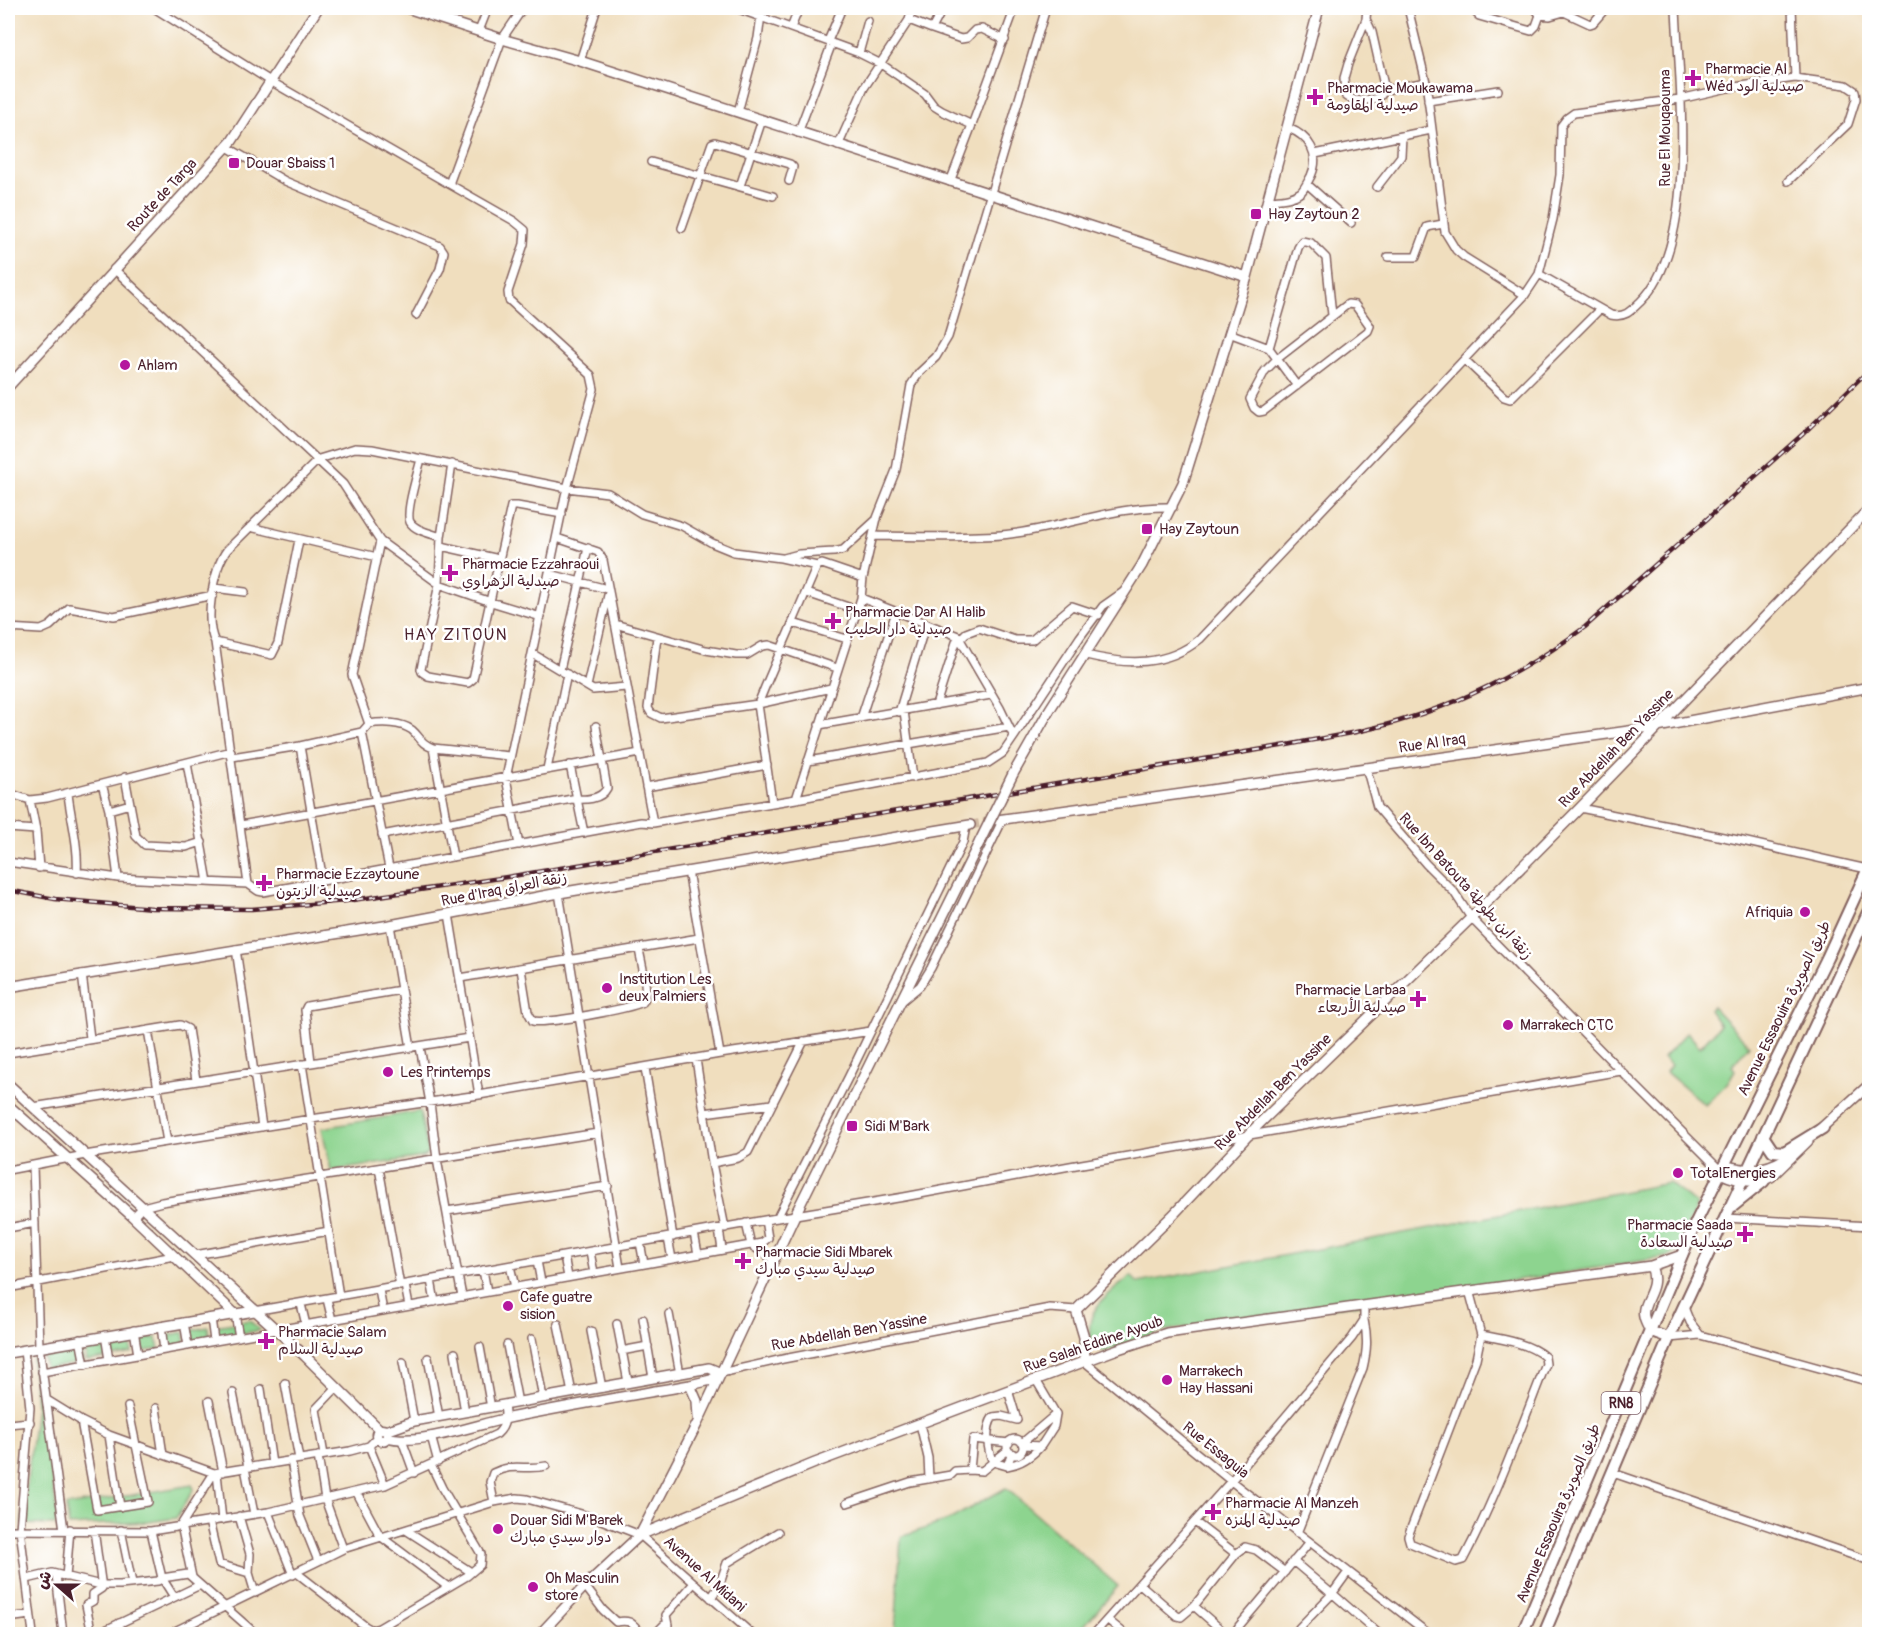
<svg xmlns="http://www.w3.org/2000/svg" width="1877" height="1642" viewBox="0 0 1877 1642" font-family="Pangolin,'Playpen Sans Arabic',sans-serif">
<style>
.green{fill:#8dd48f;stroke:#6c7a5d;stroke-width:1.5}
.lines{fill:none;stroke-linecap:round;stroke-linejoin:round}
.secondary-tunnel{stroke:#cfb8a1;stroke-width:9;stroke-dasharray:9 4.5;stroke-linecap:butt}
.street-casing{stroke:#84625e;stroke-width:10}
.secondary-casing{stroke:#84625e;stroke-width:12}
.primary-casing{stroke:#84625e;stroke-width:14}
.street{stroke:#fff;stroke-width:7}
.secondary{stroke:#fff;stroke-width:9}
.primary{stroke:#fff;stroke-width:10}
.rail-casing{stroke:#4a1f2b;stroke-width:4.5}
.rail{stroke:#fff;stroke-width:2;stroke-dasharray:7;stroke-linecap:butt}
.secondary-bridge-casing{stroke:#84625e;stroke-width:12;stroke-linecap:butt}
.secondary-bridge{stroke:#fff;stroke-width:9}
.poi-dot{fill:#b5179e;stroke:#fff;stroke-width:2}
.labels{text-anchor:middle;stroke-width:5;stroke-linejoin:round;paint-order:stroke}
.shield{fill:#fff;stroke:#80626b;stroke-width:1.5}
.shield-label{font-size:14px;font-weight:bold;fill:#4a1f2b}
.poi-label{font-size:15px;fill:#4a1f2b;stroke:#fff;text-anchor:start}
.street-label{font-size:15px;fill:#4a1f2b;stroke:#fff}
.neighbourhood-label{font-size:16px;letter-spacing:1.5px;fill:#4a1f2b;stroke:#fff}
</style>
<rect width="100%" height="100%" fill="#fff"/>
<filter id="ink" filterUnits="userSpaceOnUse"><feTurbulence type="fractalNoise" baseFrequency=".0167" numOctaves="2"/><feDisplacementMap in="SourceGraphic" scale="12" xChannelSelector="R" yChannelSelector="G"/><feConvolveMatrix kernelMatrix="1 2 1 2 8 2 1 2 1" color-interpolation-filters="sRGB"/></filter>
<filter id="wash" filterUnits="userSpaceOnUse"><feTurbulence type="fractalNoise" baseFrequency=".008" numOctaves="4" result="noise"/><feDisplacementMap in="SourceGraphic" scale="24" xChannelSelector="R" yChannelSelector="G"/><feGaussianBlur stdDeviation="1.35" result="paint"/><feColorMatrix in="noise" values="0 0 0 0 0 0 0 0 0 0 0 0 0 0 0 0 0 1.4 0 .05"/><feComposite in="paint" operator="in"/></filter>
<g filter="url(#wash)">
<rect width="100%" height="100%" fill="#f0debe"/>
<!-- green -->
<path class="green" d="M1712 1006 1749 1045 1732 1066 1735 1070 1728 1082 1705 1105 1666 1072 1671 1065 1663 1058 1687 1032 1700 1047 1720 1025 1709 1010Z
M420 1111 428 1153 423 1157 331 1171 322 1128Z
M1669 1183 1697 1205 1677 1252 1667 1257 1353 1305 1162 1331 1104 1352C1096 1348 1092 1344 1090 1334 1086 1307 1112 1292 1131 1276L1138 1283Z
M249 1320 260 1330 240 1334 238 1322Z
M234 1323 236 1334 216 1338 214 1326Z
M208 1327 210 1339 190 1343 188 1331Z
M184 1332 186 1344 166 1348 164 1336Z
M157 1337 159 1349 139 1352 137 1340Z
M130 1342 132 1353 112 1357 110 1345Z
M105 1346 107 1358 87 1361 85 1350Z
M81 1350 83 1362 45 1369 43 1356Z
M33 1358 35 1359 57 1513 55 1525 22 1524 36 1406 32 1359Z
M192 1485 194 1489 176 1518 149 1522 69 1526 66 1506Z
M1006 1488 1118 1586 1077 1634H895L901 1537 949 1520Z"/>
</g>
<g filter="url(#ink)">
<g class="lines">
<!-- secondary-tunnel -->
<path class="secondary-tunnel" d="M970 825 995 821"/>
<!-- street casing -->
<g class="street-casing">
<path id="street" d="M154 8 272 82 449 184 502 39 523 8
M736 8 859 53 881 64 925 94 934 106 942 111 972 125 950 182
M1408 8 1426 82 1445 232 1456 250 1464 257 1525 295
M1476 8 1475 12 1479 16 1531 31 1536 26 1540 15 1535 8
M1540 15 1550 16 1564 12 1590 24 1593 23 1606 8
M1366 19 1348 64 1344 78 1345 95C1354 104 1368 100 1379 98L1385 90 1372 32 1366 19 1367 8
M909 20 932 29 943 8
M791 28 799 8
M932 29 961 39 967 38 975 30 982 29 1005 40
M479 31 488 8
M828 41 842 8
M859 53 868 21
M580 61 597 8
M1385 90 1426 82
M1428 101 1498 90
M738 112 758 38 762 8
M972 125 1015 8
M798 133 832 43
M838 146 864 88 909 20 912 8
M227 147 285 181 440 246 444 252 440 269 416 315
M1315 154 1431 130
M651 162 773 196
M1788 181 1848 124 1856 99 1855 91 1846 85 1795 78
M449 184 514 221 525 230 524 244 508 292 509 300 591 375 594 389 565 496 506 778 519 845
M1307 184 1351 223
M740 186 762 120
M1377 187 1401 156 1402 136
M1269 200C1280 199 1292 199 1301 192 1305 188 1308 181 1311 176 1321 154 1309 136 1288 128
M682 228 712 143 715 142 790 164 793 167 789 181
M1388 257H1416L1427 227 1443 224
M114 269 343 484 380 541 439 584 491 602 541 617
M1539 274 1611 315C1625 318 1631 311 1641 301 1699 243 1679 85 1676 8
M1348 304 1355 305 1370 326 1368 331 1264 411 1259 412 1254 408 1250 399 1265 371 1277 359Z
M1229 333 1269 348 1297 386
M1269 348 1298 248 1302 241 1311 243 1326 258 1332 315
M1465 360 1504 397 1510 399 1600 309
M421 459C418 472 405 512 410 522 415 531 433 534 441 537
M452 464 441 537 439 584 421 669 422 672 428 676 468 683 473 679 511 506H517L562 514
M250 527 377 557
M873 536C915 537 958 538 1001 535 1059 530 1113 505 1173 507
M557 538 598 552 603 560 653 823
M441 546 499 559
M784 558 799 554 834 552 843 550 877 519
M550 574 607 589
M214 588 245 592
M807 593 857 610
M793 623 847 639
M615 624 706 650 736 655H747L762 646 769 645 837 668
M8 628 41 630 50 626 69 608 114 616 213 595
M657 637 648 708 651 713 661 718 758 704 831 688
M960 639 966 633 979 628 1015 640H1032L1072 606 1099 615
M215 642 272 655 278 643 299 540
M533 654 593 690 626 687
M1086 655C1127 665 1166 667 1200 639L1525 295 1539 274 1553 219 1560 175 1561 126 1567 118 1574 113 1680 99 1728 88 1795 78 1792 8
M560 670 588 548
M587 686 608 595
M936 705 958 636
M904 711 913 778
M899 712 926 623
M861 718 896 612
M369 724 352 675 380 541
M819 725 991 695
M362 732 389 868
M1014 737 1080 637 1103 606 1123 592
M300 746 323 881
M433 748 453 857
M232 757 300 746 362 732 369 724C382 722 401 722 412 730 421 738 420 743 433 748L509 756
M808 761 1009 727
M187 763 208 882
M570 765 584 833
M1366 767 1377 807 1426 864 1454 892 1471 918 1621 1071 1716 1166 1720 1173
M547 769 567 674
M125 777 136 836 145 845 186 847 202 842
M102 784 109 810 118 878
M646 787 767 765
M8 793 30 800 47 798 231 751
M68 794C71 820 79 846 77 873
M796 799 988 763 1003 753 1014 737 1000 708 958 636 861 598
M30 800 36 830 39 868
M772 803 758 704 765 687 817 566 822 564 863 578
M1580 808 1738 840 1867 869
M109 810 130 804
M241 825 640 753
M8 828 36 830
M382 835 572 799C585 800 601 800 607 788L596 726
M8 862 118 878 248 884 258 891 263 892 641 822 653 823 796 799 861 598 863 578 877 518 896 470 911 385 919 373 936 357 948 337 1046 8
M688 871 720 1054
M248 884 215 642C204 621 213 569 227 550L319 459 355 448 372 449 567 488 608 493 642 514 682 526 712 543 734 552 781 558 817 566
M559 893 620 1268
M449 914 479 1095
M390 925 411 1048
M236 949 262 1127
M521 969 528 1012 533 1021C548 1024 628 1009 643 1002 650 993 641 962 639 949
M82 974 90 1038
M460 978 699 938
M902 1001 920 986 931 968 1003 819
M148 1030 167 1142
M420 1047 430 1103 437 1159 462 1297
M8 1053 180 1025 188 1029 196 1080
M696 1059 712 1163 725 1228
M311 1062 305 1010 307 1006 401 990
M302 1064 339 1296
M645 1068 673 1237
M33 1107 469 1038
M704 1113 772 1104
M712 1163 738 1158 748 1152 804 1041
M33 1166 39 1346 64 1530
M379 1168 400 1286
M8 1170 85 1155 311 1119 479 1095 720 1054 871 1031
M447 1211 608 1186
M133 1217 143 1207 162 1202 598 1133
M777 1218 849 1076 963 842 966 826
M1726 1218 1870 1226
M746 1223 751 1245 774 1260
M8 1228 35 1223
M719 1229 722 1250
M694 1233 698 1254
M668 1238 672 1259
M640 1242 644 1264
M590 1252 594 1273
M195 1255 329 1231
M564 1256 568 1277
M537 1261 541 1282
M510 1266 515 1287
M483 1270 487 1292
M431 1280 435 1302
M405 1285 409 1306
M8 1288 174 1256
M379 1290 383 1311
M1469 1290 1481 1335 1476 1359 1408 1536 1410 1543 1456 1562 1463 1560C1496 1498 1520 1430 1546 1364L1545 1357C1529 1343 1502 1339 1481 1335
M327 1299 332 1320
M301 1304 306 1325
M1684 1307 1690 1322 1700 1335
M254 1311 765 1220 904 1197 1070 1166 1621 1071
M235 1314 239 1337
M669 1314 680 1374
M211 1318 214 1341
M643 1319 653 1378
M184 1322 188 1346
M558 1324 572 1393
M617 1324 628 1382
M161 1326 164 1350
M134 1330 138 1355
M591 1331 602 1388
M105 1335 109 1360
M1669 1338 1700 1335 1870 1382
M80 1339 85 1365
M532 1339 543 1398
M507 1345 518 1403
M480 1347 491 1408
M24 1350 30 1408 20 1529 33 1634
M621 1351 648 1346
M455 1353 465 1412
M428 1358 439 1417
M403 1362 414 1421
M1085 1362 1231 1481 1429 1634
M42 1372 762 1243 768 1238 765 1220
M721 1373 783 1359 1050 1308 1076 1310
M285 1383 299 1459
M261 1389 272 1464
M233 1393 248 1467
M47 1400 81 1421 109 1435 214 1473 350 1451 369 1446 377 1438
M209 1401 223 1472
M156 1408 163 1455
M81 1421 97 1510 148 1502 128 1407
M8 1424 30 1422
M920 1424 928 1458 929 1478
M109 1435 120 1507
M431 1436 438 1462
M1007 1447a8 8 0 1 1 16 0a8 8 0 1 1-16 0Z
M402 1440 414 1473
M1022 1443 1056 1414 1036 1380
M1023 1445 1041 1446 1054 1426 1056 1414
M369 1446 385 1485
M1012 1453 1007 1466C1021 1464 1032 1456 1041 1446
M324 1455 316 1409 337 1387
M318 1456 325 1499 343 1549
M291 1460 300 1516 318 1561
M1007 1466 993 1462 1008 1450
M245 1468 254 1514
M970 1470 982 1471 993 1462C987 1450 985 1428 993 1417L1001 1416 1017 1420 1008 1390
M217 1473 222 1520
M1613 1473 1870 1561
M357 1493 380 1536 448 1587
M494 1502 490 1482 493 1473C514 1462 525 1471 546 1466
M847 1503 910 1482 951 1475 955 1471 970 1470 973 1439 1009 1443
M268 1512 293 1575
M239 1516 250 1554 249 1573 255 1593
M209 1521 219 1564 249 1573
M1195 1522 1236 1554
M8 1530 151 1531 268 1512 385 1485 497 1434C506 1426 506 1417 504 1406
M121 1530 132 1583
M406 1530 471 1572
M151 1531 162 1578 174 1597
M1297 1533 1363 1368C1367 1351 1368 1338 1364 1320
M1293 1561 1332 1594
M297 1573 365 1626 372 1630 379 1628 467 1576 480 1565 481 1554 442 1488 431 1465
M56 1575 63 1634
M66 1577 70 1529
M192 1577 181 1525 214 1473
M27 1579 52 1573 101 1585H120L158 1581 162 1578 188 1574 256 1634
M1140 1584 1177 1616 1181 1617 1194 1606 1236 1554 1245 1547 1256 1550 1285 1572
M585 1586 603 1610 616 1622C632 1619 632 1624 642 1634
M1332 1593 1379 1634
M711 1598 719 1586 727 1563 778 1532
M1194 1606 1226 1634
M8 1618 30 1615
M1108 1620 1125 1634
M119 1623 124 1634
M92 1634 86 1605 93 1601V1594L102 1588 94 1530
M97 1634 200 1585
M169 1634 343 1549 494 1502 517 1498 527 1499 596 1518 640 1535 752 1634
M655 1634 664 1625H668L666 1615 694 1583
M1094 1634 1231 1481 1352 1338 1364 1320V1306
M1234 1634 1239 1626 1309 1543
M1296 1634 1299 1628 1332 1594 1348 1572"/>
</g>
<!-- secondary casing -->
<g class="secondary-casing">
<path id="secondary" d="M407 8 502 39 580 61 1247 277
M8 387 232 141 318 8
M1013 774 1050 709 1142 565 1183 483 1247 277 1319 8
M997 820 1657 727 1870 687
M8 987 390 925 559 893 970 825
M8 1084 305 1356 380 1430
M8 1105 133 1217 235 1314
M1818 1131 1870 1084
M1724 1165C1746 1172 1764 1171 1785 1159
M1720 1173C1735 1180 1755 1185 1771 1177L1808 1141
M1651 1266C1661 1290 1640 1301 1644 1317 1645 1322 1648 1327 1650 1331L1669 1338
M8 1353 254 1311
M1085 1362 1084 1337 1076 1310 1172 1216 1258 1125 1471 918 1580 808 1870 508
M690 1385 697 1401 698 1417
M376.5 1435a5.5 5.5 0 1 1 11 0a5.5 5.5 0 1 1-11 0Z
M386 1431 414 1421 709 1368 721 1373
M387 1437C417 1446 472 1426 504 1419 566 1406 628 1396 690 1385L711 1380 719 1374
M640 1535 815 1463 1115 1350 1167 1333 1651 1266 1682 1255
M540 1634 585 1586 640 1535 698 1422 795 1215 980 841"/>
</g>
<!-- primary casing -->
<g class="primary-casing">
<path id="primary" d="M1763 1136 1773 1151 1784 1152 1823 1128
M1733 1206 1764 1181
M1522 1634 1696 1222 1827 958 1870 864
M1544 1634 1669 1338 1870 908"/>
</g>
<!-- street -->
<use href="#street" class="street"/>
<!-- secondary -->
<use href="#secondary" class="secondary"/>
<!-- primary -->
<use href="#primary" class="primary"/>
<!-- rail casing -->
<g class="rail-casing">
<path id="rail" d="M8 890 55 899 152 908 252 909 346 901 507 877 1287 745C1328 737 1370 731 1409 718 1473 698 1531 667 1585 627L1803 434 1870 369"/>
</g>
<!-- rail -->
<use href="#rail" class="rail"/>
<!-- secondary-bridge casing -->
<g class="secondary-bridge-casing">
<path id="secondary-bridge" d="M980 841 1013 774"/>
</g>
<!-- secondary-bridge -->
<use href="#secondary-bridge" class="secondary-bridge"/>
</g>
</g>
<!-- markers -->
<g class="poi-dot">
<path d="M1690 69h6v6h6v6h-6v6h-6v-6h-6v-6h6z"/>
<path d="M1312 88h6v6h6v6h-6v6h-6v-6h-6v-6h6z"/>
<rect x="228" y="157" width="12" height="12" rx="3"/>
<rect x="1250" y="208" width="12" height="12" rx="3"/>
<circle cx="125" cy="365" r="6"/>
<rect x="1141" y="523" width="12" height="12" rx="3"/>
<path d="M447 564h6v6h6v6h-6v6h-6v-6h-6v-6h6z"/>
<path d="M830 612h6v6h6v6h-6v6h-6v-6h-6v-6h6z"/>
<path d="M261 874h6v6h6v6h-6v6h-6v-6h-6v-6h6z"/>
<circle cx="1805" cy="912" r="6"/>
<circle cx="607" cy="988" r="6"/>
<path d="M1415 990h6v6h6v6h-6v6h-6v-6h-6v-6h6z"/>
<circle cx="1508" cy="1025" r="6"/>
<circle cx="388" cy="1072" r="6"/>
<rect x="846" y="1120" width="12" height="12" rx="3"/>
<circle cx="1678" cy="1173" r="6"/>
<path d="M1742 1225h6v6h6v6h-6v6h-6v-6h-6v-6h6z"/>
<path d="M740 1252h6v6h6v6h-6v6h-6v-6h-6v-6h6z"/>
<circle cx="508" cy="1306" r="6"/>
<path d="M263 1332h6v6h6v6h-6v6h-6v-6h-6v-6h6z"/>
<circle cx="1167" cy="1380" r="6"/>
<path d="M1210 1503h6v6h6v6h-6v6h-6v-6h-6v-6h6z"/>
<circle cx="498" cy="1529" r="6"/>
<circle cx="533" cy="1587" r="6"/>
</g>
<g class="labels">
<!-- shield labels -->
<rect class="shield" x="1601.5" y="1392" width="39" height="22" rx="4.5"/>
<g class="shield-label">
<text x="1621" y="1408">RN8</text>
</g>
<!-- poi labels -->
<g class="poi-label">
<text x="1705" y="74">Pharmacie Al<tspan x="1705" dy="17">Wéd صيدلية الود</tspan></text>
<text x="1327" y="93">Pharmacie Moukawama<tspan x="1327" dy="17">صيدلية المقاومة</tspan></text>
<text x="246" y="168">Douar Sbaiss 1</text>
<text x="1268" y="219">Hay Zaytoun 2</text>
<text x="137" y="370">Ahlam</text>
<text x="1159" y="534">Hay Zaytoun</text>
<text x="462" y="569">Pharmacie Ezzahraoui<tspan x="462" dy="17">صيدلية الزهراوي</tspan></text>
<text x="845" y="617">Pharmacie Dar Al Halib<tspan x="845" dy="17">صيدلية دار الحليب</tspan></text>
<text x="276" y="879">Pharmacie Ezzaytoune<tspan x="276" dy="17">صيدلية الزيتون</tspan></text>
<text x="1793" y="917" text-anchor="end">Afriquia</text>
<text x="619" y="984">Institution Les<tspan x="619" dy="17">deux Palmiers</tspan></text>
<text x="1406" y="995" text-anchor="end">Pharmacie Larbaa<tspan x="1406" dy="17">صيدلية الأربعاء</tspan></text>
<text x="1520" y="1030">Marrakech CTC</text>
<text x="400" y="1077">Les Printemps</text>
<text x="864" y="1131">Sidi M'Bark</text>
<text x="1690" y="1178">TotalEnergies</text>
<text x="1733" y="1230" text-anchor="end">Pharmacie Saada<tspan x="1733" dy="17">صيدلية السعادة</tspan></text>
<text x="755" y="1257">Pharmacie Sidi Mbarek<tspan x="755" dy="17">صيدلية سيدي مبارك</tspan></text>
<text x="520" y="1302">Cafe guatre<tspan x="520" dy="17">sision</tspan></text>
<text x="278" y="1337">Pharmacie Salam<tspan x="278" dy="17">صيدلية السلام</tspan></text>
<text x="1179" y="1376">Marrakech<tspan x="1179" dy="17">Hay Hassani</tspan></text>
<text x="1225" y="1508">Pharmacie Al Manzeh<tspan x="1225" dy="17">صيدلية المنزه</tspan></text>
<text x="510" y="1525">Douar Sidi M'Barek<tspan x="510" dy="17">دوار سيدي مبارك</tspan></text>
<text x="545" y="1583">Oh Masculin<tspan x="545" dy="17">store</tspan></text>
</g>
<!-- street labels -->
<g class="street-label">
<text transform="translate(1665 128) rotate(-90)" y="5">Rue El Mouqaouma</text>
<text transform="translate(162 195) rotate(-47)" y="5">Route de Targa</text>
<text transform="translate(1432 743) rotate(-8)" y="5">Rue Al Iraq</text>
<text transform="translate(1616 748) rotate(-46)" y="5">Rue Abdellah Ben Yassine</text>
<text transform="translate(1466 886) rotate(48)" y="5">Rue Ibn Batouta زنقة ابن بطوطة</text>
<text transform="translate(504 889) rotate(-11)" y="5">Rue d'Iraq زنقة العراق</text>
<text transform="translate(1784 1008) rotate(-64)" y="5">Avenue Essaouira طريق الصويرة</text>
<text transform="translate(1273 1092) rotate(-45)" y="5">Rue Abdellah Ben Yassine</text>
<text transform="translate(849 1332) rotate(-10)" y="5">Rue Abdellah Ben Yassine</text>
<text transform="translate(1093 1344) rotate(-19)" y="5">Rue Salah Eddine Ayoub</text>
<text transform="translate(1216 1450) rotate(39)" y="5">Rue Essaguia</text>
<text transform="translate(1558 1513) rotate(-67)" y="5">Avenue Essaouira طريق الصويرة</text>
<text transform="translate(705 1574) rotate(42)" y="5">Avenue Al Midani</text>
</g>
<!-- neighbourhood labels -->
<g class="neighbourhood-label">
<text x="456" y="640">HAY ZITOUN</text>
</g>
</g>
<!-- margin -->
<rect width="1877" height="1642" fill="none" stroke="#fff" stroke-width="30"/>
<!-- north arrow -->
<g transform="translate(57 1585) rotate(291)" stroke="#ffffff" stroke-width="4.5" paint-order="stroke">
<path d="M0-4.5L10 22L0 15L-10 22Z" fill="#4a1f2b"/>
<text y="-9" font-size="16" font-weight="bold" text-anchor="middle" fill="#4a1f2b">ش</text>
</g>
</svg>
